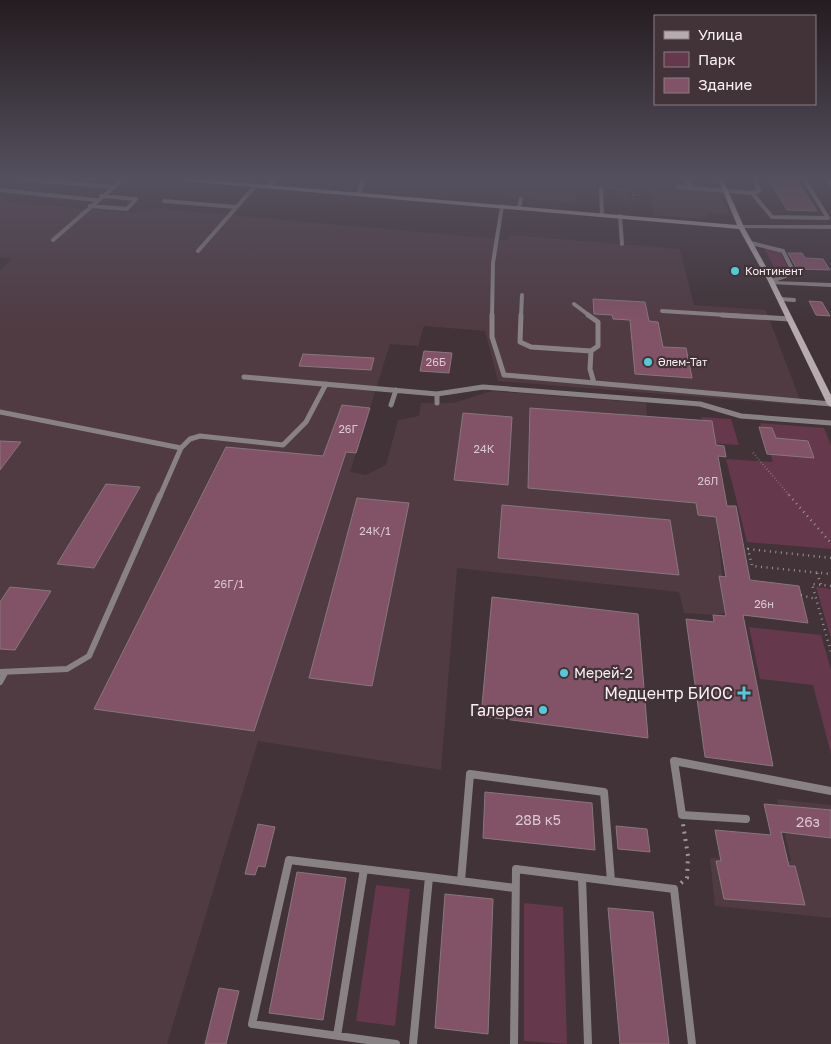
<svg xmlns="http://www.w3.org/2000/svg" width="831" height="1044" viewBox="0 0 831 1044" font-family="'Golos Text',sans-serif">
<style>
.built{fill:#503b43}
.green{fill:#65384b}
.building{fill:#825366;stroke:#87777d}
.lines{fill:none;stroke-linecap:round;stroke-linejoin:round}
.path-far2{stroke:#a09498;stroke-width:2;stroke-dasharray:0.5 2.5;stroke-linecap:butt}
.path-far1{stroke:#a09498;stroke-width:2.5;stroke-dasharray:1 4.5;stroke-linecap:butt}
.path{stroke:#a09498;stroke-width:4;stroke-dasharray:2 5.5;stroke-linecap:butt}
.service-far3{stroke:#898284;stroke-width:4}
.service-far2{stroke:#898284;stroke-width:5}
.service-far1{stroke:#898284;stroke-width:6}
.service{stroke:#898284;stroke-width:8}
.minor{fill:#898284;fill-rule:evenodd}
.tertiary{fill:#898284;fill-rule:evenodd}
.secondary{fill:#b7abaf;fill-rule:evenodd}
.poi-dot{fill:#52cbd7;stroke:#413338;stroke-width:2}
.labels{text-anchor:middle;stroke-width:4.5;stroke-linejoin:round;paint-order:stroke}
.far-poi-label{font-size:11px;fill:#faf1f4;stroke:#413338;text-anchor:start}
.number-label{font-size:11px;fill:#dccad0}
.poi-label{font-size:14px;fill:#faf1f4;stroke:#413338;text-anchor:start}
.near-number-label{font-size:14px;fill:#dccad0}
.near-poi-label{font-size:16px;fill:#faf1f4;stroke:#413338;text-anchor:end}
</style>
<rect width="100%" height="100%" fill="#413338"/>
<!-- built -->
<path class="built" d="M412 179H595L597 187 576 186V203L504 197 508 184 412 181Z
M653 179H675L680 189 719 193 729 214 706 213 707 219 654 215 649 188H655Z
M0 197 9 198 4 202 25 204 136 213 139 210 149 211 152 208 508 240 510 235 680 249 694 305 766 310 802 405 498 381 485 331 424 326 418 346 390 344 350 472 366 475 386 465 398 420 419 416 421 403H453L492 391 646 403 647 417 715 505 726 613 713 615 684 613 679 592 457 568 441 770 258 741 167 1044H0V270L12 259 0 257Z
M777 799 831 805V918L715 906 710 858 791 861Z"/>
<!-- green -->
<path class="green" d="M764 248 780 252 790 272 778 275Z
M701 417 731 419 739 445 707 443Z
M760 423 824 428 831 445V549L747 542 726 459 773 462Z
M816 587 831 589V639Z
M749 627 821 635 831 670V754L813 685 760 679Z
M376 885 410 889 395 1026 356 1021Z
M524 903 563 907 567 1044 524 1041Z"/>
<!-- building -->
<path class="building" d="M769 180H797L817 211 787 210Z
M788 253H802L805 258 823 259 830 270 797 269Z
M593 299 645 302 649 321 658 322 663 347 686 348 692 378 635 374 630 320 613 319 612 315 594 314Z
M809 301 822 302 830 316 816 315Z
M424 351 452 353 449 373 420 371Z
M303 354 374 358 371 370 299 366Z
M342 405 370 408 356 453 346 452 254 731 94 709 226 447 323 456Z
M530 408 712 421 716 445 724 446 726 457 718 456 727 506H736L750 580 799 586 808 623 743 615 773 766 705 757 686 619 714 622 713 615 726 616 719 576 726 577 716 517 698 515 696 503 528 488Z
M463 413 512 417 508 485 454 480Z
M759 427 772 428 776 438 808 441 814 458 767 454Z
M0 441 21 442 0 470Z
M106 484 140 487 94 568 57 564Z
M357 498 409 503 372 686 309 678Z
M502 505 670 520 679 575 498 558Z
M10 587 51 591 15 650 0 649V602Z
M492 597 638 614 648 738 481 716Z
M485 792 592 803 595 850 483 838Z
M764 804 831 810V838L781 832 789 866H795L805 905 724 899 716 861H721L715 830 771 835Z
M258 824 275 827 265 867 258 866 255 875 245 874Z
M616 826 647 829 650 852 618 849Z
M297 872 346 878 323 1020 269 1013Z
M445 894 493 899 488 1034 435 1028Z
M608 908 653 912 669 1044H620Z
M219 988 239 991 226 1044H205Z"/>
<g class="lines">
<!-- path-far2 -->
<path class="path-far2" d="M608 188 623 189
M623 189H632L634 200H626Z
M633 195H640
M753 453 790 496"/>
<!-- path-far1 -->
<path class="path-far1" d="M789 495 831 543
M831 558 748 549 752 566 831 574
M817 573 821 585
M831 586 812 584 831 652
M801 595 816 599"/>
<!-- path -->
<path class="path" d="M681 883 687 878 688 856 683 824"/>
<!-- service-far3 -->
<path class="service-far3" d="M18 179 113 187
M686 179 690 187
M269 186 275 179
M678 187 752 193 772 217 828 218 804 179
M601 188 602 215
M0 190 96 200
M752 193 759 191 754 179
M164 201 236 207
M90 206 127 209 136 199 101 196
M519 208 521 199
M620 216 622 244
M53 240 123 179
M751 243 783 251 794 273 771 281
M198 251 256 185
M780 299 794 300
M574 304 590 316
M662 311 742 316
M492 316 493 263 502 206
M521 316 522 295"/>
<!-- service-far2 -->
<path class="service-far2" d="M492 315V337L504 375 831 404
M521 315 520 342 531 347 591 351 590 369 594 383
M588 315 598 322V346L591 351
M722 315 790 319
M244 377 437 394 483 387 700 404 741 416 831 423
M437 394V403
M391 405 396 390
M0 412 181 448 160 496
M181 448 190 439 200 436 283 445 306 422 326 384"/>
<!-- service-far1 -->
<path class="service-far1" d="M0 672 67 669 89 656 160 495
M0 682 5 673"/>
<!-- service -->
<path class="service" d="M746 819 682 815 674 761 831 791
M429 877 515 888
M582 878 588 1044
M461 881 470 774 604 792 611 881
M337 1036 364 869
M396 1044 252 1024 289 860 429 877 413 1044
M514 1044 516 869 674 889 692 1044"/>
<!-- minor -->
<path class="minor" d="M823 179H829L831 181V187Z
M772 281 831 283V287L770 284 769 283Z"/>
<!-- tertiary -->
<path class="tertiary" d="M361 179H367L361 194 356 195Z
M741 225H831V229L739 228 738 227Z"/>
<!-- secondary -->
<path class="secondary" d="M180 179H197L737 225 718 179H723L744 227 774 281 831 395V407L827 404 768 281 739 229 183 181Z"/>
</g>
<!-- sky -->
<linearGradient id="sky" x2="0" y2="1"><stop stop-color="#241c1f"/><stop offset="0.55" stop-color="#54505e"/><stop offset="1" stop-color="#54505e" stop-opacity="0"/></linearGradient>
<rect width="831" height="325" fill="url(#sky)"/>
<!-- markers -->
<g class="poi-dot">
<circle cx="735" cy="271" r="5"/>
<circle cx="648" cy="362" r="5"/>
<circle cx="564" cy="673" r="5"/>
<path d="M741.5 685.5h5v5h5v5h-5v5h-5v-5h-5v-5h5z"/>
<circle cx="543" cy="710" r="5"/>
</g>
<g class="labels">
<!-- far-poi labels -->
<g class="far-poi-label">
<text x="745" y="275">Континент</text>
<text x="658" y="366">Әлем-Тат</text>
</g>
<!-- number labels -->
<g class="number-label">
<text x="436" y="366">26Б</text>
<text x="348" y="433">26Г</text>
<text x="484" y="453">24К</text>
<text x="708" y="485">26Л</text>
<text x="375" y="535">24К/1</text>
<text x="229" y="588">26Г/1</text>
<text x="764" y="608">26н</text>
</g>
<!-- poi labels -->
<g class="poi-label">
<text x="574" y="678">Мерей-2</text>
</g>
<!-- near-number labels -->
<g class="near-number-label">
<text x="538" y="825">28В к5</text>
<text x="808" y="827">26з</text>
</g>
<!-- near-poi labels -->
<g class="near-poi-label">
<text x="733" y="699">Медцентр БИОС</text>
<text x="533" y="716">Галерея</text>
</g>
</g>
<!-- legend -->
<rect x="654" y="15" width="162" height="90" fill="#413338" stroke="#8b7f83"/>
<rect x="664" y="31" width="25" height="8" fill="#b7abaf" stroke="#8b7f83"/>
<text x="698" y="40" font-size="15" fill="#faf1f4">Улица</text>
<rect x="664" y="52" width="25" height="15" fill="#65384b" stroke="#8b7f83"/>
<text x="698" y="65" font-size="15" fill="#faf1f4">Парк</text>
<rect x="664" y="78" width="25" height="15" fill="#825366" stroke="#8b7f83"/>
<text x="698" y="90" font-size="15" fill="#faf1f4">Здание</text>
</svg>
